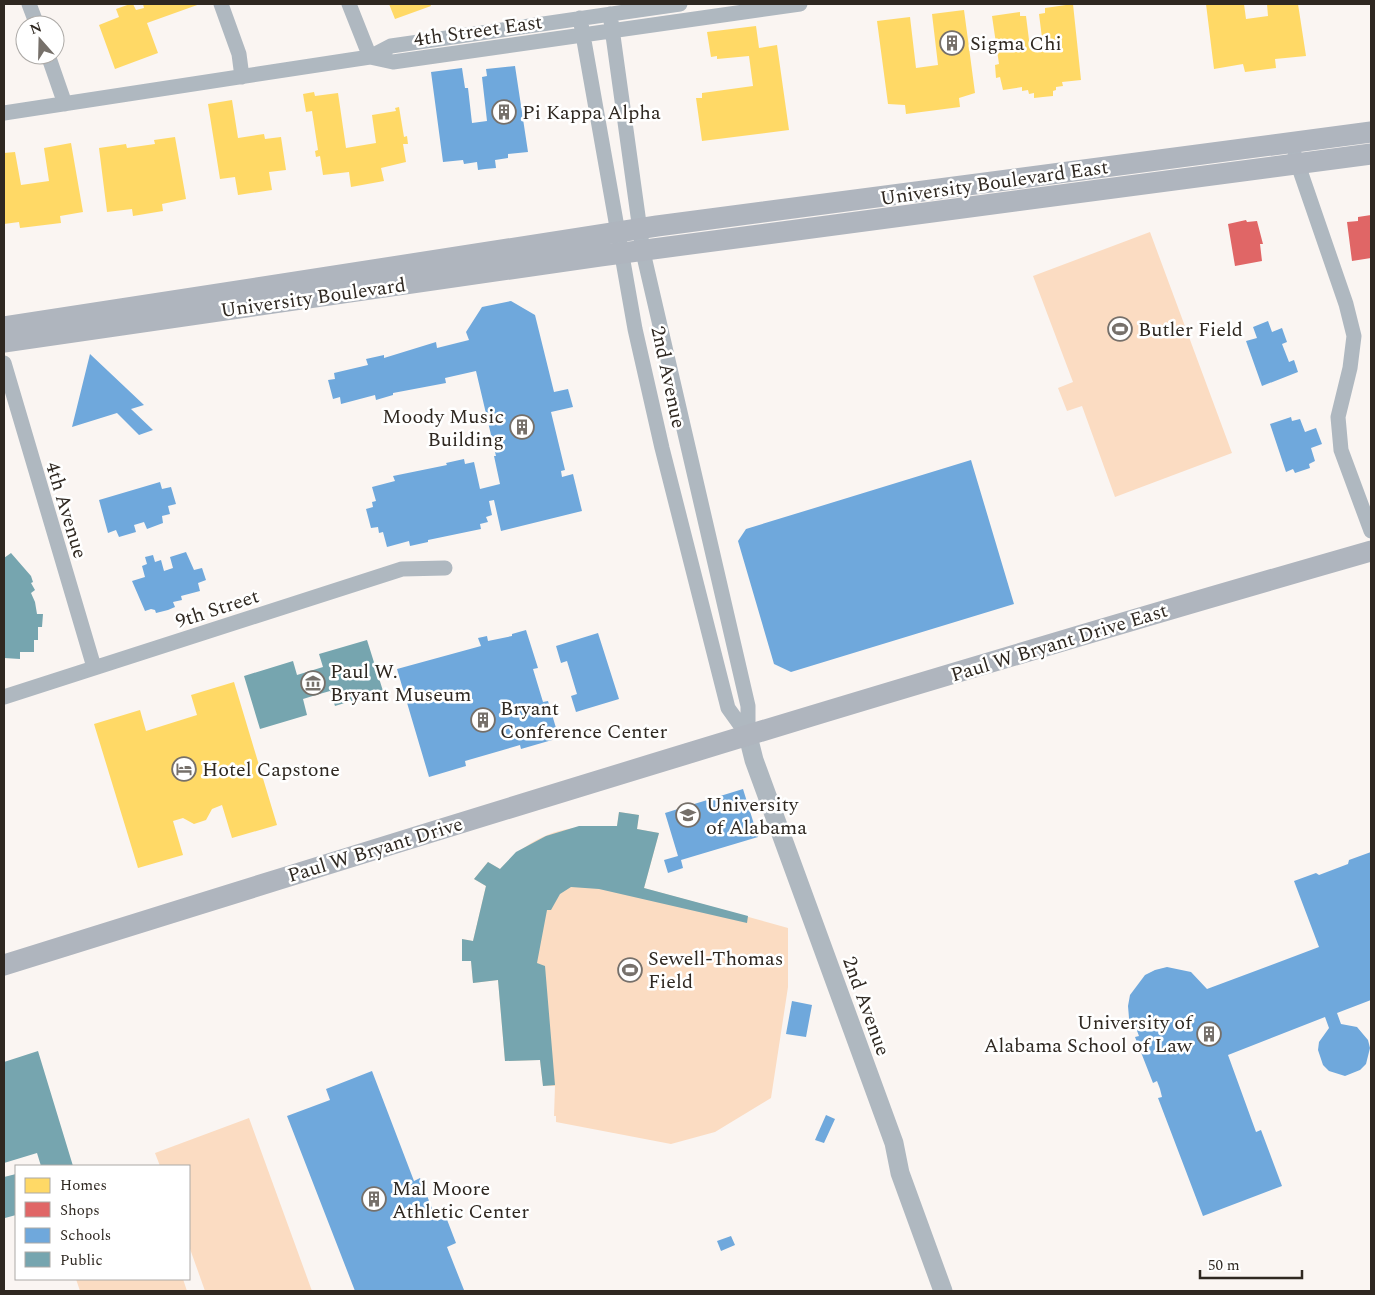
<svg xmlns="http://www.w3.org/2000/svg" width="1375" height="1295" viewBox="0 0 1375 1295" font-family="Spectral,serif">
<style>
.green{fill:#fbdcc2}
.homes{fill:#ffd966}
.shops{fill:#e06666}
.schools{fill:#6fa8dc}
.public{fill:#76a5af}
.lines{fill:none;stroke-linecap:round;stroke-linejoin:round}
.minor{stroke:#afb8c0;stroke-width:15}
.tertiary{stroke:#afb8c0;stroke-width:19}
.secondary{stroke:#afb5be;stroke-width:21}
.labels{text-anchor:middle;stroke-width:5;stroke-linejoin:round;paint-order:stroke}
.street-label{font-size:20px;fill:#2f2821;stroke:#fff}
.poi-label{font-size:20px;fill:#2f2821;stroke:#fff;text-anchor:start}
</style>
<rect width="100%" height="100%" fill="#faf5f2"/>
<!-- green -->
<path class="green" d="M1150 232 1232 453 1115 497 1082 406 1067 411 1058 388 1073 382 1033 276Z
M619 812 639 815 637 829 659 833 644 888 788 928V987L771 1098 715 1132 671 1144 556 1122V1116H554L555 1086H543L540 1060 505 1061 498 980 473 983 471 961H462V939L473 941 486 886 474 879 488 862 500 869C537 831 565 825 617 826Z
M249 1118 312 1291H205L189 1246V1166H160L155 1153Z
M76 1279H183L187 1291H80Z"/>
<!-- homes -->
<path class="homes" d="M130 4H133L136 10 144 8 143 4H200L147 23 158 53 115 69 99 25 119 17 116 9Z
M389 4H430L431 6 395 19Z
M1073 4 1081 80 1062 82 1063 86 1056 87V90L1053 91V96L1043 97 1034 98V93L1029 94 1028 90 1022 91V87L1003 90 1000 77 996 78 995 65 999 64 992 16 1020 12V16H1026L1030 48 1043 46 1039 14 1045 13V8Z
M1206 4H1244L1246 19 1268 16 1267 4H1298L1306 56 1275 59 1276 68 1245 72 1243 64 1214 69Z
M964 10 975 93 959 98 960 107 906 114 905 105 888 104 877 21 910 17 916 68 938 65 932 14Z
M756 26 759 48 777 45 789 130 702 141 696 98H702V93L753 86 749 56 717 59V56L711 57 707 32Z
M314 92 315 96 338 93 346 148 376 143 372 115 396 111 395 108 399 107 404 137 407 136 408 144H403L406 162 381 168 384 181 351 187 349 172 323 175 320 156 316 157 315 151 318 150 312 111 306 112 303 94Z
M232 100 238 138 264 134 265 139 281 137 286 170 269 172 272 190 238 195 235 177 220 179 208 104Z
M175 137 186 199 162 204 163 211 133 216 132 209 107 212 99 148 126 144 127 148 155 144 154 140Z
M71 143 83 212 60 216 61 223 20 228 19 222 4 224V153L15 152 21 185 49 181 44 148Z
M234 682 277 825 232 838 222 805 212 809 206 820 194 824 183 818 173 821 183 855 138 868 94 724 140 710 146 731 197 715 191 695Z"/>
<!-- shops -->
<path class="shops" d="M1371 215V258L1352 261 1347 222 1358 221V217Z
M1246 220 1247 222 1257 221 1263 244H1260L1262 261 1235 266 1228 224Z"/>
<!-- schools -->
<path class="schools" d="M515 66 528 152 508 154V158L495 160 496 168 485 169 478 170 477 162 464 164 463 160 443 162 431 72 462 68 465 88H468L472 123 487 121 482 77 487 76 486 69Z
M511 301 535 315 554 392 568 389 573 407 551 412 565 470 561 471 562 477 573 474 582 511 501 531 494 500 489 501 492 515 486 517 488 522 480 524 481 529 428 540V542L410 546 409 541 387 547 383 532 379 533 378 527 371 528 366 509 373 507 372 502 376 501 372 487 395 481 393 476 447 465 446 463 464 459 465 464 474 462 480 489 500 484 494 456H496L476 371 445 378 446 383 393 393V395L376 400 375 395 341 404 340 397 333 399 328 380 335 379 334 373 368 365 366 359 384 355V358L436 342 437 348 469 340 466 332 482 307Z
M1268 321 1272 332 1282 328 1287 342 1282 344 1289 362 1294 360 1298 372 1262 386 1246 341 1257 338 1253 327Z
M90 354 144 405 131 409 153 430 139 435 117 413 72 427Z
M1291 417 1292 421 1300 419 1305 432 1316 428 1322 444 1311 448 1315 461 1309 464 1310 468 1295 473 1293 469 1286 472 1270 424Z
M971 460 1014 604 791 672 774 664 738 541 746 529Z
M160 482 162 489 171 487 176 504 168 506 170 514 162 516 163 523 147 529 144 522 134 525 136 532 119 537 116 530 108 533 99 500Z
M186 552 194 570 202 568 206 580 198 583 200 591 181 596 182 600 173 602 175 607 168 610 156 613 155 610 151 609 145 611 132 581 145 577 142 566 147 564 145 557 153 555 155 562 161 560 164 571 173 568 170 557Z
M526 630 538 668 533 669 543 702 548 701 559 738 521 749 520 745 465 761 466 766 429 777 397 669 481 646 478 638 487 636 488 641 512 636V634Z
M598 633 619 699 576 712 571 696 577 694 567 661 561 663 556 646Z
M743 789 758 837 681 860 683 868 668 873 664 860 678 856 665 813Z
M1371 852V1000L1337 1013 1341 1024 1357 1027 1368 1040 1370 1048 1366 1064 1360 1070 1345 1076 1329 1071 1323 1065 1318 1050 1319 1042 1329 1028 1325 1017 1228 1055 1256 1132 1261 1130 1282 1186 1203 1216 1158 1098 1162 1097 1160 1089 1157 1081 1153 1083 1135 1037 1139 1036 1136 1028 1133 1029 1129 1018 1128 1006 1130 995 1145 975 1155 970 1167 967 1191 972 1207 989 1319 947 1294 881 1316 873 1319 875 1348 864 1349 860Z
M792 1001 812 1005 806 1037 786 1034Z
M372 1071 414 1181 420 1178 437 1221 446 1217 456 1243 447 1247 464 1290 355 1291 287 1116 330 1100 326 1089Z
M826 1115 835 1119 824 1143 815 1140Z
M731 1236 735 1245 721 1251 717 1241Z"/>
<!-- public -->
<path class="public" d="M11 553 31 576 33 582 31 583 35 590 31 593 35 602 37 614H43L42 627H38V640H34V652H20V659L4 658V558Z
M367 640 383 691 335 706 330 691 316 695 303 699 307 715 260 729 244 676 293 661 297 675 323 667 319 654Z
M619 812 639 815 637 829 659 833 644 888 748 916 747 923 599 889 571 887 560 894 551 910H547L537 963 545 966 555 1085 543 1086 540 1060 505 1061 498 980 473 983 471 961H462V939L473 941 486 886 474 879 488 862 500 869 516 852 546 836 579 826H617Z
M38 1051 73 1166H41L37 1153 4 1163V1062Z
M16 1174V1215L5 1218 4 1177Z"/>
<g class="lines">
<!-- minor -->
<path class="minor" d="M29 4 37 25
M221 4 239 54 242 77
M349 4 370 57
M610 14 643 252 748 706V736
M580 18 635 329 662 448 728 708 748 736
M48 55 65 104
M370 57 391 46 680 4
M4 113 350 60 370 57 393 62 800 4
M1295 156 1346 304 1354 336 1350 368 1338 417 1341 450 1371 531
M4 363 94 667
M4 697 402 569 445 568"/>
<!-- tertiary -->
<path class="tertiary" d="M748 736 754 760 894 1143 900 1173 943 1291"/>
<!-- secondary -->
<path class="secondary" d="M4 327 657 226 1371 132
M4 342 600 256 1371 154
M4 965C458 823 914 682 1371 551"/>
</g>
<!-- icons -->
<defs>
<g id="building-ring" transform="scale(1.25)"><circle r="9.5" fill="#fff" stroke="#76706a" stroke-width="1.5"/><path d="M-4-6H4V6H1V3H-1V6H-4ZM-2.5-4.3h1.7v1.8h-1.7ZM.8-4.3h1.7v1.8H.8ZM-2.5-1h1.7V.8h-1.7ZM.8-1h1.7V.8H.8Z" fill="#76706a"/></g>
<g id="stadium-ring" transform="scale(1.25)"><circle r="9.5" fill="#fff" stroke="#76706a" stroke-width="1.5"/><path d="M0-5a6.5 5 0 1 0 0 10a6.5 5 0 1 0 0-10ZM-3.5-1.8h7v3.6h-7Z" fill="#76706a"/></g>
<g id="museum-ring" transform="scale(1.25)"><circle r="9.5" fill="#fff" stroke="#76706a" stroke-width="1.5"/><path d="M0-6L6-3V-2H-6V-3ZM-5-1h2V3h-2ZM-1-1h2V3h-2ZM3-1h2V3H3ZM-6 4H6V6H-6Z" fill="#76706a"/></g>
<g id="hotel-ring" transform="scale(1.25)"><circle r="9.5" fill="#fff" stroke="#76706a" stroke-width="1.5"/><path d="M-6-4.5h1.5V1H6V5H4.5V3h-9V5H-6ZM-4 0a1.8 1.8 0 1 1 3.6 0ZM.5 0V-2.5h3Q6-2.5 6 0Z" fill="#76706a"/></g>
<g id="university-ring" transform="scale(1.25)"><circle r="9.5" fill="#fff" stroke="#76706a" stroke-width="1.5"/><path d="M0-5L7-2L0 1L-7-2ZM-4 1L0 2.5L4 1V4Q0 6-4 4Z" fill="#76706a"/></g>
</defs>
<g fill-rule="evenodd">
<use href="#building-ring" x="952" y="43"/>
<use href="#building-ring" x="504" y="112"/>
<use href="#stadium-ring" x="1120" y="329"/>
<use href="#building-ring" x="522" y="427"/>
<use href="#museum-ring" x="313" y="683"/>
<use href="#building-ring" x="483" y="720"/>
<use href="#hotel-ring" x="184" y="769"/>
<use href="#university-ring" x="688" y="815"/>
<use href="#stadium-ring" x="630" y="970"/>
<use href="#building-ring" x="1209" y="1034"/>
<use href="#building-ring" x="374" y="1199"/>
</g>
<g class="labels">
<!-- street labels -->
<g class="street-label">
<text transform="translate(478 30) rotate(-8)" y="7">4th Street East</text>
<text transform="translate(994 182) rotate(-8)" y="7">University Boulevard East</text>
<text transform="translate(313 297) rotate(-8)" y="7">University Boulevard</text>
<text transform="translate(669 377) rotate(78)" y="7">2nd Avenue</text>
<text transform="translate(67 510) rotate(73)" y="7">4th Avenue</text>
<text transform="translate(217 608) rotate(-18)" y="7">9th Street</text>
<text transform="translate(1059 642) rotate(-17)" y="7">Paul W Bryant Drive East</text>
<text transform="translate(375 849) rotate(-17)" y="7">Paul W Bryant Drive</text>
<text transform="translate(867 1006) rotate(70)" y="7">2nd Avenue</text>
</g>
<!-- poi labels -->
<g class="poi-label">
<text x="970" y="50">Sigma Chi</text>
<text x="522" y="119">Pi Kappa Alpha</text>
<text x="1138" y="336">Butler Field</text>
<text x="504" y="423" text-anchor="end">Moody Music<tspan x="504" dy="23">Building</tspan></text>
<text x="330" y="678">Paul W.<tspan x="330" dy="23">Bryant Museum</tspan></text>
<text x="500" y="715">Bryant<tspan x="500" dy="23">Conference Center</tspan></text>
<text x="202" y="776">Hotel Capstone</text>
<text x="706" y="811">University<tspan x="706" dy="23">of Alabama</tspan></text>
<text x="648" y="965">Sewell-Thomas<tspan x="648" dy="23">Field</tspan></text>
<text x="1192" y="1029" text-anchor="end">University of<tspan x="1192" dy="23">Alabama School of Law</tspan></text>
<text x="392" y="1195">Mal Moore<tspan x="392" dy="23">Athletic Center</tspan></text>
</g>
</g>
<!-- border -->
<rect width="1375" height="1295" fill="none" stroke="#2f2821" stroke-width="10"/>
<!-- legend -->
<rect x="15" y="1165" width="175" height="115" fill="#ffffff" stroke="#aca9a6"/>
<rect x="25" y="1178" width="25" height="15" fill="#ffd966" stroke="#aca9a6"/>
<text x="60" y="1190" font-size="15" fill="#2f2821">Homes</text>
<rect x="25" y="1202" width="25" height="15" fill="#e06666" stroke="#aca9a6"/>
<text x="60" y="1215" font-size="15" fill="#2f2821">Shops</text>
<rect x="25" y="1228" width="25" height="15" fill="#6fa8dc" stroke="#aca9a6"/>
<text x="60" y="1240" font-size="15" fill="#2f2821">Schools</text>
<rect x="25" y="1252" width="25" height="15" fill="#76a5af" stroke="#aca9a6"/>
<text x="60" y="1265" font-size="15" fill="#2f2821">Public</text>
<!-- north arrow -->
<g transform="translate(40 40) rotate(340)"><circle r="24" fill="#ffffff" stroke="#aca9a6"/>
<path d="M0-4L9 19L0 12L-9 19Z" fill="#76706a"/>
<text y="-8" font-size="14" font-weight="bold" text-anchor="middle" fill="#2f2821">N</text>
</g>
<!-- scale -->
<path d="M1200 1270v8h102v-8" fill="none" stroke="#2f2821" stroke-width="2.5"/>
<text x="1208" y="1270" font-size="15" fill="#2f2821" stroke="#ffffff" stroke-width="4" paint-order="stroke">50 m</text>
</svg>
